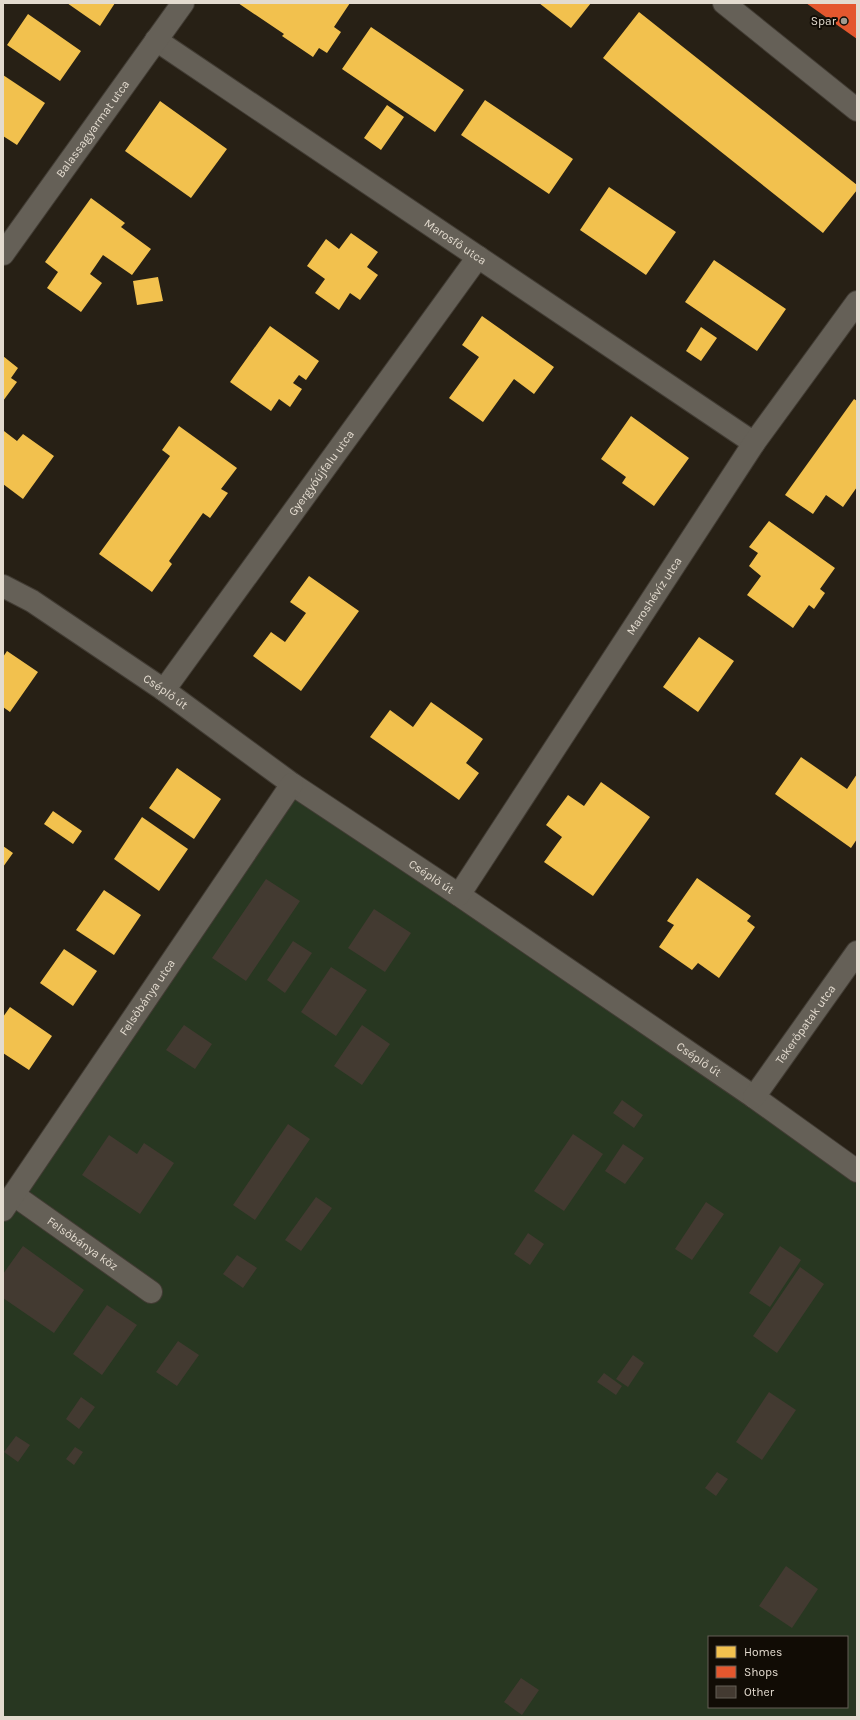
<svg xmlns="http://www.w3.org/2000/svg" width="860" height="1720" viewBox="0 0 860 1720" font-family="Karla,sans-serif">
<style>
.green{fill:#283721;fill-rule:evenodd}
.homes{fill:#f2c14e}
.shops{fill:#e4572e}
.building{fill:#433a31}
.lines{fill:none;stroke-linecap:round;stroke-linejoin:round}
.street-casing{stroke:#423c34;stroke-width:24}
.street{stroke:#656057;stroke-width:22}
.poi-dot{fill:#a19a8e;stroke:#110c05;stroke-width:1.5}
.labels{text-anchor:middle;stroke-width:4;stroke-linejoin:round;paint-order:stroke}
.poi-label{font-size:12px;fill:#e3dbcf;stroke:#110c05;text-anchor:end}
.street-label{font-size:12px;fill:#e3dbcf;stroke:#110c05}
</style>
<rect width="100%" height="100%" fill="#272015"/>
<!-- green -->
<path class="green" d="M292 784 857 1171V1717H3V1210ZM709 1637H847V1707H709Z"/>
<!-- homes -->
<path class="homes" d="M67 3H115L100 26Z
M238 3H350L334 27 341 32 327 53 319 48 313 57 282 36 284 34Z
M539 3H591L571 28Z
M639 12 857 185V190L823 233 603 58Z
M28 14 81 51 60 81 7 45Z
M371 27 464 90 435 132 342 69Z
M3 75 45 103 17 145 3 136Z
M485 100 573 159 549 194 461 135Z
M160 101 227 149 191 198 125 151Z
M387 105 404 117 381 150 364 138Z
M609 187 676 232 646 275 580 230Z
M91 198 125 223 121 227 151 249 132 275 103 255 90 274 102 283 81 312 47 288 58 272 45 262Z
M351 233 378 252 367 267 378 275 360 300 350 293 339 310 315 293 325 279 307 266 326 239 339 249Z
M714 260 786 309 757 351 685 302Z
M158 277 163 301 137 305 133 281Z
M482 316 554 367 534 394 514 379 483 422 449 398 479 357 462 345Z
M270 326 319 361 306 380 299 375 293 383 302 389 290 407 279 399 271 411 230 382Z
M701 327 717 338 701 361 686 351Z
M3 356 18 368 11 378 17 382 3 401Z
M854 399 857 401V487L843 507 826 495 813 514 785 495Z
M631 416 689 458 654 506 622 483 626 477 601 459Z
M179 426 237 468 221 489 228 493 210 518 203 513 169 561 172 564 152 592 99 554 170 456 162 450Z
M4 431 17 441 23 434 54 456 23 499 3 484Z
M769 521 835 568 820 589 825 593 814 609 809 605 793 628 747 595 761 576 749 566 758 553 749 547Z
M309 576 359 611 301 691 253 656 271 632 285 642 306 613 290 602Z
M699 637 734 661 698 712 663 687Z
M7 651 38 672 10 712 3 707V657Z
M431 702 483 739 466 763 479 773 459 800 370 737 390 710 413 727Z
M801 757 847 789 857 774V839L851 848 775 794Z
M177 768 221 799 194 839 149 808Z
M601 782 650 817 593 896 544 862 562 837 546 825 568 795 584 806Z
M53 811 82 831 73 844 44 824Z
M142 817 188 849 159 891 114 859Z
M3 846 13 853 3 867Z
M697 878 751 916 747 921 755 927 719 978 698 963 692 970 659 947 674 925 667 921Z
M104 890 141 915 114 955 76 930Z
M64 949 97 971 73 1006 40 983Z
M10 1007 52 1036 29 1070 3 1053V1017Z"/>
<!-- shops -->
<path class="shops" d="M806 3H857V39Z"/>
<!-- building -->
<path class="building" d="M266 879 300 901 246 981 212 958Z
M374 909 411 933 385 972 348 948Z
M293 941 312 953 285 993 267 980Z
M331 967 367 990 336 1036 301 1012Z
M184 1025 212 1044 195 1069 166 1050Z
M362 1025 390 1044 362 1085 334 1066Z
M622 1100 643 1115 634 1128 613 1113Z
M288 1124 310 1139 255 1220 233 1205Z
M573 1134 603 1154 564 1211 534 1191Z
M109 1135 137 1154 144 1143 174 1163 140 1214 82 1175Z
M623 1144 644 1158 625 1184 605 1171Z
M316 1197 332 1208 301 1251 285 1240Z
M706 1202 724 1214 692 1260 675 1249Z
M528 1233 544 1244 530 1265 514 1254Z
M23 1246 84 1290 54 1333 3 1298V1274Z
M780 1246 801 1260 770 1307 749 1293Z
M237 1255 257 1268 243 1288 223 1274Z
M800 1267 824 1284 777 1353 753 1336Z
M107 1305 137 1325 102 1375 73 1354Z
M178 1341 199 1355 177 1386 156 1372Z
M633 1355 644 1363 628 1387 616 1379Z
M604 1373 622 1386 616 1395 597 1382Z
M769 1392 796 1410 762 1460 736 1442Z
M81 1397 95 1407 79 1429 66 1419Z
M16 1436 30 1445 18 1462 4 1452Z
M75 1447 83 1452 74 1465 66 1459Z
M717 1472 728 1479 716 1496 705 1488Z
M786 1566 818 1589 792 1628 759 1606Z
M521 1678 539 1690 522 1715 504 1702Z"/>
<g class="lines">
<!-- street casing -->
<g class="street-casing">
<g id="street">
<path d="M724 3 857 110"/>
<path id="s1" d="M156 40 754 443"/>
<path id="s2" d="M3 254 183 3"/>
<path id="s3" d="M3 586 32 601 164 690 292 784 459 895 754 1097 857 1171"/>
<path id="s4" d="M164 690 478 257"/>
<path id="s5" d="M459 895 754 443 857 302"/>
<path id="s6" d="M754 1097 857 952"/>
<path id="s7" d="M14 1195 151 1292"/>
<path id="s8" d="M3 1210 292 784"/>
</g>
</g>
<!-- street -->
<use href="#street" class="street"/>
</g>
<!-- markers -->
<circle class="poi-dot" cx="844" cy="21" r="4"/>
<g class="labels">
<!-- poi labels -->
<g class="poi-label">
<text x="836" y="25">Spar</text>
</g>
<!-- street labels -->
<g class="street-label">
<text dy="4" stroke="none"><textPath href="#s2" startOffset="154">Balassagyarmat utca</textPath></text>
<text dy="4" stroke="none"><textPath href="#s1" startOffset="361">Marosfő utca</textPath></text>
<text dy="4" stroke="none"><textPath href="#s4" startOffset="268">Gyergyóújfalu utca</textPath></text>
<text dy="4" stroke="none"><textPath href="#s5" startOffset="357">Maroshévíz utca</textPath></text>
<text dy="4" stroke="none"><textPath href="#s3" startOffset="194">Cséplő út</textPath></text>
<text dy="4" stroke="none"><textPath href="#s3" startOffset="518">Cséplő út</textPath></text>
<text dy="4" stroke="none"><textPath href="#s8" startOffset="257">Felsőbánya utca</textPath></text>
<text dy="4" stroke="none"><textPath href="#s6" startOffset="89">Tekerőpatak utca</textPath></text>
<text dy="4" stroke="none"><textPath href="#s3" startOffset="842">Cséplő út</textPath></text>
<text dy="4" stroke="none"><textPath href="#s7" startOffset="84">Felsőbánya köz</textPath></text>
</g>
</g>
<!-- border -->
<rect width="860" height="1720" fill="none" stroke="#e3dbcf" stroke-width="8"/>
<!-- legend -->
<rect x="708" y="1636" width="140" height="72" fill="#110c05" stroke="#655f56"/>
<rect x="716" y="1646" width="20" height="12" fill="#f2c14e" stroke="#655f56"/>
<text x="744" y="1656" font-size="12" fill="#e3dbcf">Homes</text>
<rect x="716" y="1666" width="20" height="12" fill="#e4572e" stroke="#655f56"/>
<text x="744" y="1676" font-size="12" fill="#e3dbcf">Shops</text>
<rect x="716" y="1686" width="20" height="12" fill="#433a31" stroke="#655f56"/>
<text x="744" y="1696" font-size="12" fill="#e3dbcf">Other</text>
</svg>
